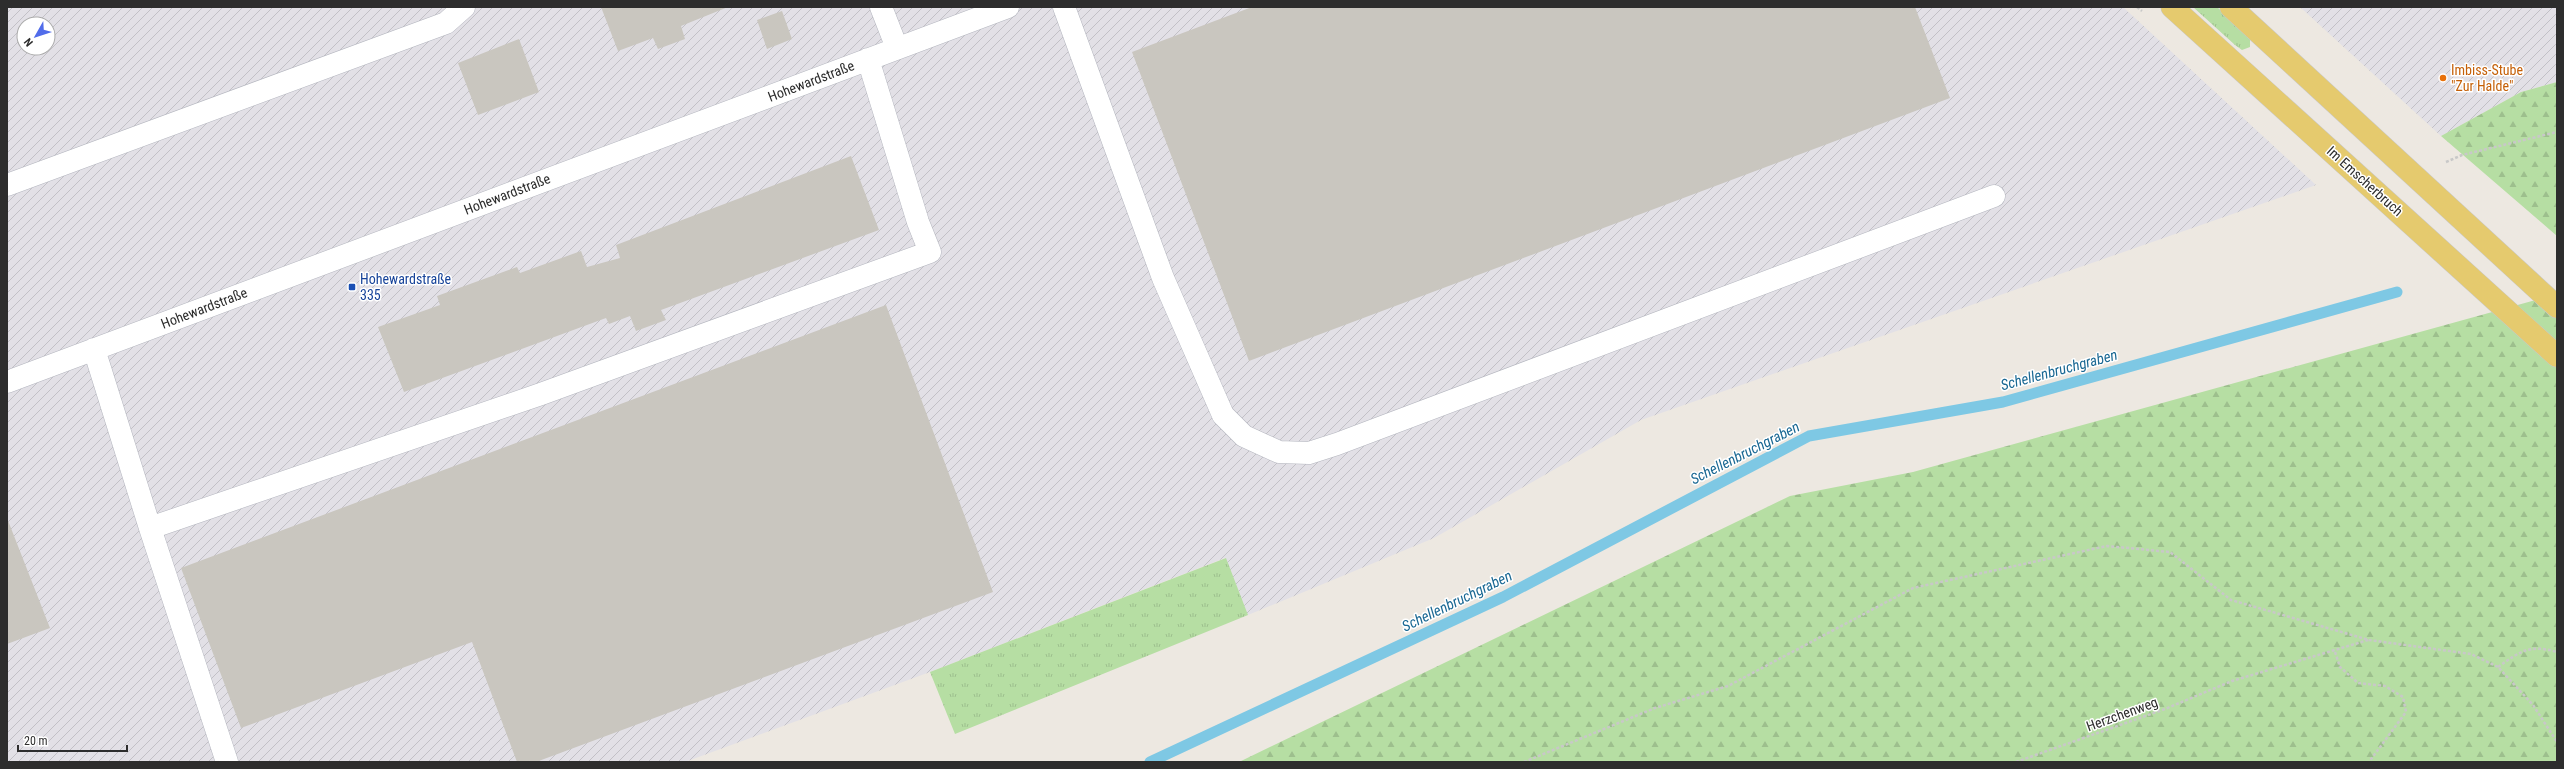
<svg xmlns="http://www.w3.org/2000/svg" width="2564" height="769" viewBox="0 0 2564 769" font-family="'Roboto Condensed',sans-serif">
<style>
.industrial{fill:url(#industrial-furrows);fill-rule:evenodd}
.grass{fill:url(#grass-tufts)}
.forest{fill:url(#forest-firs)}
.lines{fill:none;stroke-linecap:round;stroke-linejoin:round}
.stream{stroke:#7ec8e4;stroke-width:11}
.building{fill:#c9c6bf}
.minor-casing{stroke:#b4b6bf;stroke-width:23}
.major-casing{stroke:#c8c8c8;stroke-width:23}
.path{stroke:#c8c8c8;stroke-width:2.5;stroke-dasharray:3 2;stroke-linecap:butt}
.minor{stroke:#fff;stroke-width:22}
.major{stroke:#e5ca6e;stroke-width:22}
.food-dot{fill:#e8710a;stroke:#fff;stroke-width:1.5}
.transit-dot{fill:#1a4fb4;stroke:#fff;stroke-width:1.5}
.labels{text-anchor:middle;stroke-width:3;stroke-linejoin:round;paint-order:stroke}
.food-label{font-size:14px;fill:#c56008;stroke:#fff;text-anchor:start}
.street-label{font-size:14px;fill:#2d2d2d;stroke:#fff}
.transit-label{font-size:14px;fill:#164399;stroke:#fff;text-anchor:start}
.water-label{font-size:15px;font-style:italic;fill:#1a6893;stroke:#fff}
</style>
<defs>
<pattern id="industrial-furrows" width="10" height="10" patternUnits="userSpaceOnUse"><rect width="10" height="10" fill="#e2e0e6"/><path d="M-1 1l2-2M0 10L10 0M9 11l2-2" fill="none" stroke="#c2c0c6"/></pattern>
<pattern id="grass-tufts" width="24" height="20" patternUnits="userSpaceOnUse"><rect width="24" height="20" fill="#b6dea3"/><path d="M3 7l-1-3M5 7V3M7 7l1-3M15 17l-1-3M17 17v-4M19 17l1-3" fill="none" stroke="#9dbf8d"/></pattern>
<pattern id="forest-firs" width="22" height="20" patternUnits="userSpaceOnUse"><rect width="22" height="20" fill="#b6dea3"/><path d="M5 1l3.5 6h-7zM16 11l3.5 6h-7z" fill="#9dbf8d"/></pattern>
</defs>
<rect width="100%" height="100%" fill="#ede8e1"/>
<!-- industrial -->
<path class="industrial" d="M7 7H2123L2316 185 1641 420 1434 538 1248 615 1225 558 930 672 685 762H7ZM24 24H48V48H24Z
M2300 7H2557V82L2521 92 2441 136Z"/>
<!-- grass -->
<path class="grass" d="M2193 7H2217L2250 37V47L2242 50 2235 45Z
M1226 558 1248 615 955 734 930 672Z"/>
<!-- forest -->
<path class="forest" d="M2557 82V236L2441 136 2521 92Z
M2557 294V762H1239L1790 496 1913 472Z"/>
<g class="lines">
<!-- stream -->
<path class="stream" d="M1150 762 1503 597 1809 436 2003 402 2397 292"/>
</g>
<!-- building -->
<path class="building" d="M601 7H728L681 26 685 39 658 49 653 38 618 51Z
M1252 7H1915L1950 98 1249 361 1132 52Z
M782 11 792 39 767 49 757 20Z
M519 39 539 92 478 115 458 63Z
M851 156 879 230 661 310 666 320 636 331 630 316 609 324 606 318 404 392 378 327 440 305 437 296 517 267 520 273 581 251 587 267 620 258 616 245Z
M886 305 993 592 536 762H517L472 642 241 728 181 568Z
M7 518 50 628 7 644Z"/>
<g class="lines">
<!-- minor casing -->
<g class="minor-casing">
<path id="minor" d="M881 7 897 48
M1064 7 1163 278 1223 415 1244 436 1279 452 1309 453 1337 444 1994 196
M7 185 446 23 464 7
M94 349 150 528 541 394 930 252 918 222 868 59
M7 382 1008 7
M150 528 227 762"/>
</g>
<!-- major casing -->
<g class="major-casing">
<path id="major" d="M2172 7 2557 356
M2231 7 2557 307"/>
</g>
<!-- path -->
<path class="path" d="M2137 7 2142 11
M2446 162 2462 155 2557 132
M2335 652 2340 667 2358 683 2385 686 2403 697 2406 712 2369 762
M2498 667C2521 651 2529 644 2557 652
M1524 762 1655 708 1728 686 1913 588 2107 546 2170 552 2231 600 2369 640 2471 654 2498 667 2533 705 2557 742
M2016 762 2165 709 2232 681 2368 640"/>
<!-- minor -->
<use href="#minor" class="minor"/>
<!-- major -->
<use href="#major" class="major"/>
</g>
<!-- markers -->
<circle class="food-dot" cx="2443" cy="78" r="4"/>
<rect class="transit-dot" x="348" y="283" width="8" height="8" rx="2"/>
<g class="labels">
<!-- food labels -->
<g class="food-label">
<text x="2451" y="75">Imbiss-Stube<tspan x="2451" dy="16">"Zur Halde"</tspan></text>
</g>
<!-- street labels -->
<g class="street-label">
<text transform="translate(811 81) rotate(-21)" y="5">Hohewardstraße</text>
<text transform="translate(2365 181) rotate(42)" y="5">Im Emscherbruch</text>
<text transform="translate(507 194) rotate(-21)" y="5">Hohewardstraße</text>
<text transform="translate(204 308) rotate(-21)" y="5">Hohewardstraße</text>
<text transform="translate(2122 714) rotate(-20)" y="5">Herzchenweg</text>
</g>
<!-- transit labels -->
<g class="transit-label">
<text x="360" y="284">Hohewardstraße<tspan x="360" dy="16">335</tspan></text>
</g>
<!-- water labels -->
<g class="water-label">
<text transform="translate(2059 370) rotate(-15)" y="5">Schellenbruchgraben</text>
<text transform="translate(1745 453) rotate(-27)" y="5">Schellenbruchgraben</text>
<text transform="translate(1457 601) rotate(-26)" y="5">Schellenbruchgraben</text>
</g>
</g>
<!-- border -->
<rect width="2564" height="769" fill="none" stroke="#2d2d2d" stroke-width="16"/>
<!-- north arrow -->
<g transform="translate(36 36) rotate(231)"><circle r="19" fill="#ffffff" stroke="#ababab"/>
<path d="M0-3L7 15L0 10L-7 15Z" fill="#516cea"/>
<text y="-6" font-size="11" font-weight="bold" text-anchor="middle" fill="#2d2d2d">N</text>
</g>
<!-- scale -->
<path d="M18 745v6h109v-6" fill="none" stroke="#2d2d2d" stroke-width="2"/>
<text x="24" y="745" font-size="12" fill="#2d2d2d" stroke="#ffffff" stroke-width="3" paint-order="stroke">20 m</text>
</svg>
